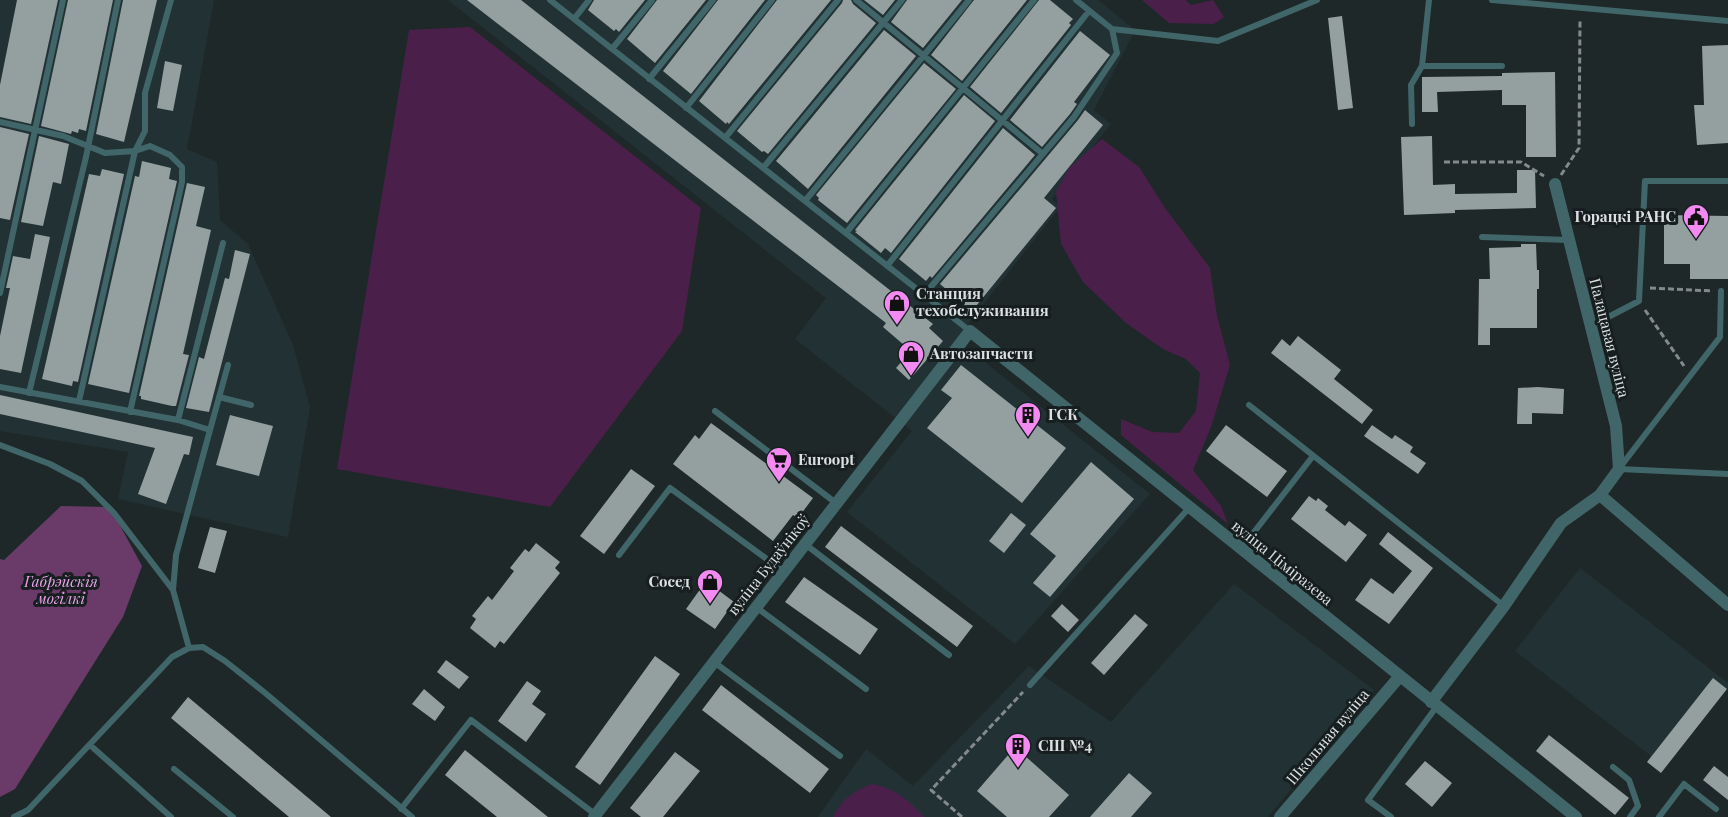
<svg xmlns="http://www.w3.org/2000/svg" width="1728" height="817" viewBox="0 0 1728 817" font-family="'Playfair Display',serif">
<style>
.built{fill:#223234}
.green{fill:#4a204a}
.forest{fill:#6a3a69}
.building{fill:#949fa0}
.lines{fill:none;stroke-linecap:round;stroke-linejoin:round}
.path{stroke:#838a8b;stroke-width:3;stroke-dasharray:6 3;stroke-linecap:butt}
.lane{stroke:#41666a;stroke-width:6}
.street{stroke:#41666a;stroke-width:12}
.labels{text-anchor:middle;stroke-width:6;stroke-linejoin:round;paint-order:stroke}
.poi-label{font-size:15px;font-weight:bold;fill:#dbe0e1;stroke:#161e1f;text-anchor:start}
.street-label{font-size:15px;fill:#dbe0e1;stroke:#161e1f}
.park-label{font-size:15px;font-style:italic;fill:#eba2e9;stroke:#161e1f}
</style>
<rect width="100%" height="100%" fill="#1f2828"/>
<!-- built -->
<path class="built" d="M0 0H214L187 149 217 162 220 220 248 244 293 345 310 407 288 537 118 499 128 452 0 431Z
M448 0H1098L1135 30 1094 110 1111 124 1052 199 1060 207 956 339 1150 494 1015 644 847 512 912 431 795 339 826 298Z
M1580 568 1728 683V687L1661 773 1647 762 1651 756 1515 651Z
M1234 584 1374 690 1268 817H818L866 749 913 786 1029 666 1111 722Z"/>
<!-- green -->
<path class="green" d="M1142 0H1186L1191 5 1213 0 1224 17 1214 24 1169 23Z
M470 27 701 208 682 331 550 507 337 469 409 30Z
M1102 139 1139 167 1165 208 1210 268 1217 316 1230 365 1211 427 1193 470 1221 506 1228 524 1121 435V419L1152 432 1179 433 1196 411 1200 373 1186 359 1163 349 1126 323 1083 282 1061 244 1056 192 1069 168Z
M871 784C898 789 906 799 925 817H833C843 798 852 793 871 784Z"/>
<!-- forest -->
<path class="forest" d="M61 506 110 507 142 566 123 617 15 789 0 797V559L4 560Z"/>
<!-- building -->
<path class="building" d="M17 0H58L31 124 0 117V85Z
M68 0H113L86 131 79 129 78 133 72 131 71 134 41 126Z
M123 0H157L124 142 96 134Z
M467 0H521L933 324 929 328 943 341 909 380 896 368 911 351 883 327 886 323Z
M594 0H645L619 32 616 29 614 31 588 10Z
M657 0H706L655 63 627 39Z
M718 0H765L691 94 663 71Z
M777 0H831L729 124 727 122 726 124 699 101Z
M843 0H851L853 4 876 23 768 154 764 151 762 152 737 131 842 3Z
M864 0H895L883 15Z
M907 0H962L923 48 891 22Z
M974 0H1027L962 81 931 55Z
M1039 0H1050L1073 19 1069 23 1071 25 1001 113 970 87Z
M1342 16 1353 108 1338 110 1328 18Z
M884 30 916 56 808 189 776 161Z
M1080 31 1110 55 1074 102 1077 104 1070 114 1042 147 1010 120Z
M1728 45V143L1697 145 1694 105H1704L1702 46Z
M165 61 182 65 173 111 157 108Z
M924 63 956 89 847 223 818 200 819 198 816 195Z
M1555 72 1556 157H1526V105H1502V90L1437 92 1438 112H1422V77L1502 76V73Z
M964 95 995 121 891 253 885 248 881 253 855 232 857 231 855 230Z
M1085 110 1103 125 1044 198 1056 208 972 311 940 284 1078 120Z
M0 127 29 134 10 220 0 218Z
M1003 128 1035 155 932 278 930 276 926 281 899 259Z
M39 136 69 144 61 184 53 182 43 226 21 222Z
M1432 136 1433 185 1455 184V194L1517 193V170H1535L1536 208 1455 210V213L1404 215 1401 137Z
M142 161 171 168 169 179 177 181 129 393 88 384 135 176 139 177Z
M102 169 124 174 78 382 73 381 72 386 42 379 89 174 100 176Z
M187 183 205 187 196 226 211 230 183 354 189 355 176 406H172L141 399V396H139Z
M1664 215 1728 216V279H1690V264H1664Z
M35 234 50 237 21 373 0 369V336L10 288H6L13 256 30 259Z
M1521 244H1536L1537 270H1539V289H1537V328H1490V345H1478L1479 279H1490L1489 248 1521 247Z
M235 250 250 254 209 412 186 408 199 357 204 359 225 278 229 279Z
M1298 336 1341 370 1334 379 1373 410 1362 424 1271 353 1282 339 1290 346Z
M961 365 1066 448 1022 503 927 428 952 398 941 390Z
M1538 387 1564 389 1563 414 1532 413V424H1517L1518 388Z
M0 395 193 437 189 455 184 454 166 504 138 494 155 448 0 414Z
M230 415 273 426 259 476 216 465Z
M711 423 813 498 798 518 793 515 773 541 673 464 695 435 699 439Z
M1226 425 1287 471 1267 497 1206 451Z
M1372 425 1392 439 1395 435 1413 447 1410 452 1426 463 1418 474 1364 436Z
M1091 462 1134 499 1050 597 1033 583 1056 556 1030 534Z
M631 469 655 486 604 554 580 536Z
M1309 496 1316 501 1318 498 1328 506 1325 510 1345 526 1349 521 1367 535 1346 562 1291 519Z
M1011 513 1026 525 1004 553 989 541Z
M841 526 973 626 957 647 825 547Z
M210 527 227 531 215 573 198 568Z
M1388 532 1433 568 1389 624 1355 600 1371 578 1393 594 1412 571 1379 544Z
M536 543 560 562 555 568 560 573 504 644 500 641 495 648 470 628 476 619 472 616 488 596 492 600 514 571 510 568 525 549 529 552Z
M804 577 878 629 860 655 785 602Z
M706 581 734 602 715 629 686 609Z
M1062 604 1079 620 1068 632 1051 616Z
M1135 614 1148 625 1104 675 1091 663Z
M655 656 680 674 600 785 575 767Z
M446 660 469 677 459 689 437 672Z
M1713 678 1727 689 1661 773 1647 762Z
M527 681 541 691 532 704 546 714 526 742 498 721Z
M721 685 829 769 810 793 702 710Z
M424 689 445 707 435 721 412 704Z
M188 697 331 817H289L171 718Z
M1549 735 1629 798 1615 815 1536 751Z
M1015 747 1069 795 1049 817H1007L977 791Z
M465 750 548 817H497L445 775Z
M675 752 700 771 663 817H641L630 808Z
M1425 761 1452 783 1432 807 1405 784Z
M1714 766 1728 777V800L1703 780Z
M1129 773 1152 793 1131 817H1090Z"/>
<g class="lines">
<!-- path -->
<path class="path" d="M1444 162H1521L1544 176
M1561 175 1579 148 1580 19
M1650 288 1713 291
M1645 310 1684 366
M962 817 931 790 1023 692"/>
<!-- lane -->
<path class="lane" d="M550 0 970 331
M856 0 1043 154
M1492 0 1728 21
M574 19 589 0
M1112 29 1218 41 1317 0
M612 49 652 0
M1422 66H1502
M649 79 713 0
M686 108 772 0
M0 122 63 136 105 153 135 151 150 146 170 155 182 167V182L130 412
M1412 124 1411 85 1422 66 1429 0
M725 138 838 0
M763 168 902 0
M805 201 969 0
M846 233 1034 0
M1482 237 1569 240
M887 266 1089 11
M0 293 63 0
M924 295 1074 117 1117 53 1112 29 1076 0
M1591 326 1639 301 1645 181H1728
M0 387 178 420 210 430 176 555 173 590 189 648
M29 393 86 157 118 0
M219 397 251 405
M79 401 135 151 145 131V93L171 0
M1249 405 1504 606
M715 411 836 503
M178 420 223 243
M210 430 228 365
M0 445 50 464 82 481 114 513 173 590
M1621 466 1720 337 1721 291
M1619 469 1728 474
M805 544 949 655
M1241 549 1313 456
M619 555 670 488 783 571
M756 607 866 689
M714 662 840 756
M1030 685 1189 508
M90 745 171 817
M1613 767 1629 780 1638 806 1630 817
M174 769 233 817
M401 809 471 720 596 815
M14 817 28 810 172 657 189 648 203 647 225 661 264 692 412 817
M1391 817 1368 800 1437 706
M1659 817 1684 784 1716 809"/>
<!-- street -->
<path class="street" d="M1600 495 1728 605
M1431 702 1504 606 1561 523 1600 495 1619 469 1616 426 1555 184
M594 817 970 331 1576 817
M1280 817 1400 676"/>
</g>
<!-- icons -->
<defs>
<g id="civic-pin" transform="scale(1.35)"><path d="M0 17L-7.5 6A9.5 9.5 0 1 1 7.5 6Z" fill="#f38af2" stroke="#161e1f"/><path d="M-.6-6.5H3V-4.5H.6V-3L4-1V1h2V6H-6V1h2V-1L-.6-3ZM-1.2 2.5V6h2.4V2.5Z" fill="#111"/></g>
<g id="shop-pin" transform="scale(1.35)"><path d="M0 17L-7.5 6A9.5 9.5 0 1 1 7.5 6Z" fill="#f38af2" stroke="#161e1f"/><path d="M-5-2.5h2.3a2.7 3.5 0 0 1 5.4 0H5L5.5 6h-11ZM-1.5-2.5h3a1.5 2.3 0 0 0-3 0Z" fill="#111"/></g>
<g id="building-pin" transform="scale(1.35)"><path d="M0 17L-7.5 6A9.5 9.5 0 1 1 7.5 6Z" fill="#f38af2" stroke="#161e1f"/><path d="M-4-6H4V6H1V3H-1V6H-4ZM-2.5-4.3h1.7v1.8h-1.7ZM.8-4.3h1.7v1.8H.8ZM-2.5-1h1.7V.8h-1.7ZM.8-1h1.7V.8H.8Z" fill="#111"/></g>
<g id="supermarket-pin" transform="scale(1.35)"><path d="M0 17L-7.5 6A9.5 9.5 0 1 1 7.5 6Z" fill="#f38af2" stroke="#161e1f"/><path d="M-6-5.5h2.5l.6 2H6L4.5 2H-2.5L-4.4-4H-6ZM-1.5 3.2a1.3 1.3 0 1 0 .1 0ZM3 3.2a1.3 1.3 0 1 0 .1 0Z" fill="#111"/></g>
</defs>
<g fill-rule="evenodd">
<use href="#civic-pin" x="1696" y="217"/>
<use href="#shop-pin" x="897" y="303"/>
<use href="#shop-pin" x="911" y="354"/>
<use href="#building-pin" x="1028" y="415"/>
<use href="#supermarket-pin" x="779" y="460"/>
<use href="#shop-pin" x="710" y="582"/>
<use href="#building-pin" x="1018" y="746"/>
</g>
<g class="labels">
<!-- poi labels -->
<g class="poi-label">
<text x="1676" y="222" text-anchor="end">Горацкі РАНС</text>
<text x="916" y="299">Станция<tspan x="916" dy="17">техобслуживания</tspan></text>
<text x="930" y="359">Автозапчасти</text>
<text x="1048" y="420">ГСК</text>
<text x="798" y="465">Euroopt</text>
<text x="690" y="587" text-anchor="end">Сосед</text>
<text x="1038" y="751">СШ №4</text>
</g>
<!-- street labels -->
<g class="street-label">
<text transform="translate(1609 338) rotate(76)" y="5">Палацавая вуліца</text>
<text transform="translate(1282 563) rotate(39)" y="5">вуліца Ціміразева</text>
<text transform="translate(769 565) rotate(-52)" y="5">вуліца Будаўнікоў</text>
<text transform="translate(1328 737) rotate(-50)" y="5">Школьная вуліца</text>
</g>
<!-- park labels -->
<g class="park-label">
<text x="61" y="587">Габрэйскія<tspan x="61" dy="17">могілкі</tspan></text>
</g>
</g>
</svg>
